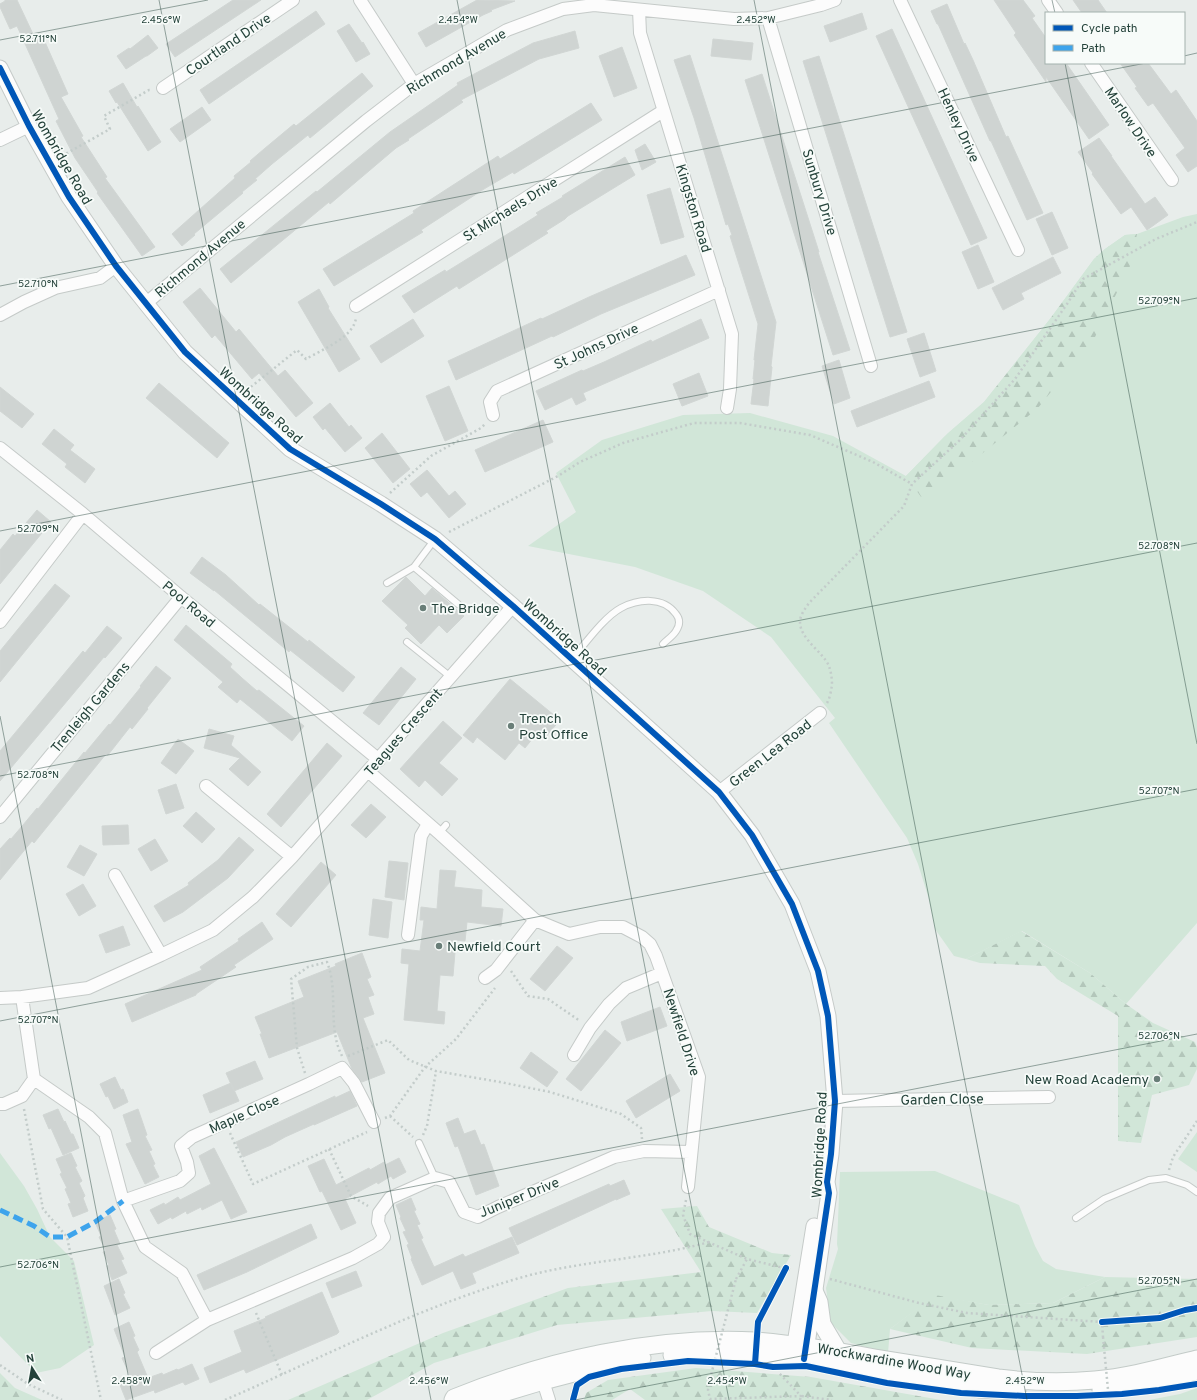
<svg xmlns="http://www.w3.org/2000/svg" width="1197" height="1400" viewBox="0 0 1197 1400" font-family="Overpass,sans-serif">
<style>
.green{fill:#d1e6d8}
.forest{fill:url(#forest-firs)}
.building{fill:#cfd4d2;stroke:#d1d6d4}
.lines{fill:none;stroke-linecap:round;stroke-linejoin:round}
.service-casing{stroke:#c5cac8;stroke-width:8}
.minor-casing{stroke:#c5cac8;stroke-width:14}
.tertiary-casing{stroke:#c5cac8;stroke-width:17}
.secondary-casing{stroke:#c3cbc8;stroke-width:19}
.path{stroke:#c3ccca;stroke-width:2.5;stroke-dasharray:2 3;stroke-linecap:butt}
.service{stroke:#fcfcfc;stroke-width:6}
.minor{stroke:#fcfcfc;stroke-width:12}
.tertiary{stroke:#fcfcfc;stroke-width:15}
.secondary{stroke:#fcfcfc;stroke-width:17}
.path-bridge{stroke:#c3ccca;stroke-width:2.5;stroke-dasharray:2 3;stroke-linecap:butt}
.quiet{stroke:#3ea4ec;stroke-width:5;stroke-dasharray:10 5;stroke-linecap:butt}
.cycleway-casing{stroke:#f7fbf9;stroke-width:8}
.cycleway{stroke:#0057b8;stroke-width:6}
.ticks{fill:none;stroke:#24423a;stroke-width:1;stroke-opacity:0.45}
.poi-dot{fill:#697e78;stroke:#f7fbf9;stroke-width:1.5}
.labels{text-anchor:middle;stroke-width:3.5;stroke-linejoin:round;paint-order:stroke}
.street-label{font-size:14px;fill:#24423a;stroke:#f7fbf9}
.poi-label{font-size:14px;fill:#24423a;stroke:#f7fbf9;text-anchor:start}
.ticks-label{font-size:10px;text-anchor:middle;fill:#24423a;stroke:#f7fbf9;stroke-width:3.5;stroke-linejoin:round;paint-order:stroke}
</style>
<defs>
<pattern id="forest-firs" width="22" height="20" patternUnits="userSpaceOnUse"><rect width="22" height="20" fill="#d1e6d8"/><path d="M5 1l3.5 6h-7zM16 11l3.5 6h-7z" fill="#b3c6ba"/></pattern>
</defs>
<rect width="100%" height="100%" fill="#e8edeb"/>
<!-- green -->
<path class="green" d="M1197 214V923L1126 1004 1090 973 1022 931 966 959 954 956 935 929 928 896 918 864 907 838 829 723 835 718 771 637 703 591 635 567 528 546 576 512 556 473 602 440 683 415 750 413 833 436 906 476 948 433 984 402 1050 319 1094 259 1105 249 1125 235 1137 234 1183 217Z
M1197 1132V1172L1178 1159Z
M0 1153 24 1186 37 1209 50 1237 74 1261 94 1345 60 1368 36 1373 0 1336Z
M935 1171 1019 1205 1035 1246 1043 1261 1056 1269 1105 1277 1053 1303 989 1305 935 1296 890 1329 888 1353 851 1343 831 1323 826 1288 838 1249 837 1244 840 1172Z
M1197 1388V1400H1149L1180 1394Z"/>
<!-- forest -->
<path class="forest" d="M1137 234 1130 266 1095 337 1038 408 924 501 906 476 944 437 984 402 1050 319 1094 259 1105 249 1125 235Z
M1021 931 1090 973 1126 1004 1153 1023 1195 1042 1197 1048V1069L1189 1085 1152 1095 1141 1143 1118 1141V1016L1057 979 1045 966 980 963 966 959Z
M697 1206 709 1227 772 1253 791 1255 757 1313 712 1311 557 1325 434 1363 367 1400H288L443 1333 568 1288 701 1272 661 1209Z
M1105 1277 1197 1279V1337L1087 1354 972 1348 890 1329 935 1295 989 1305 1053 1303Z
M696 1368 811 1377 941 1400H645L630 1389 612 1400H584L586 1393 608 1380Z
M0 1373 15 1388 42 1400H0Z"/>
<!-- building -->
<path class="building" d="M5 0H17L33 34 41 33 68 94 61 97 83 136 81 137 107 177 105 178 155 247 142 256 97 193 98 192 75 158 56 121 59 119 17 26 10 29 0 7V4L5 1Z
M233 0H261L175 57 166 44Z
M477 0 515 1 491 10 492 11 483 15 426 47 418 33Z
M994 0H1023L1035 16 1032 18 1046 38V63H1066L1109 125 1089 139 1046 77V82L1014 35 1016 33Z
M1073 0H1098L1107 13H1082Z
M947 4 964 44 965 43 973 60 1006 137 1008 136 1043 213 1027 220 991 141H990L938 24H937L931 11Z
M316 11 325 24 209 104 200 90Z
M862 13 867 29 830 42 824 26Z
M349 24 362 43 363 42 370 54 356 62 337 31Z
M892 29 987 238 971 245 876 36Z
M575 31 579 48 539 59 461 100 463 102 408 139 409 140 396 148 330 204 329 202 231 283 220 269 316 191 317 192 390 132 458 85 457 83 533 43Z
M148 35 158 48 147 56H146L126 69 117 56 129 48 130 49Z
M713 39 753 43 751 60 711 56Z
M622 47 637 88 614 97 599 56Z
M690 55 776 322 771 366 772 367 768 406 751 404 754 379H753L755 360H754L758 324 730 236 732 235 728 224 726 225 694 118 674 60Z
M819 56 907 332 890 337 803 61Z
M1120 63H1148L1171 94 1176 90 1197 121V166L1188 172 1176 155 1185 148 1153 103 1148 106 1135 88 1137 87Z
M362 73 373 86 310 138 308 135 272 164 255 179 257 180 242 192 243 193 194 234 195 235 182 246 172 234 235 178 234 176 251 162 250 161 264 149 294 124 296 126Z
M762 74 819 252H818L850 350 833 355 745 80Z
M123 83 137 107 138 106 161 142 148 151 117 102 116 103 109 91Z
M591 103 602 120 514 174 513 172 484 189 421 230 423 232 334 286 323 269 414 213 413 211 498 156 500 159Z
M202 107 211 120 180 142 170 129Z
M1099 138 1112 156H1111L1145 204 1155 197 1168 215 1147 230 1131 207 1121 214 1092 174 1093 173 1078 152Z
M645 144 656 162 642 170 635 150Z
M625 157 635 175 568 216 565 219 546 231 548 233 459 289 457 286 414 313 402 296 445 270 446 272 519 227 538 215 536 213 563 197 562 196Z
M670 188 684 237 661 244 647 195Z
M1052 212 1068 248 1052 255 1036 219Z
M978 245 994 282 978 289 962 252Z
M686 255 695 275 601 314 553 337 552 336 456 380 448 361 541 318 542 319 589 297Z
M1053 257 1061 273 1021 293 1024 299 1003 310 992 288Z
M200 288 236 332 239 329 278 376 285 370 313 403 296 417 259 373 252 379 215 335 212 338 183 302Z
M319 289 329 307 328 308 360 359 339 372 298 302Z
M413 319 424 336 381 363 370 346Z
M701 319 709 338 583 393 586 400 576 405 572 397 545 410 536 391 582 370 583 371 604 362 651 340 652 342Z
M924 333 936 371 920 377 907 339Z
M839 360 850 398 834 404 822 366Z
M699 373 708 396 682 406 673 384Z
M929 381 935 397 857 427 851 411Z
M159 383 229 443 217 458 146 398Z
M449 386 468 431 445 441 426 396Z
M0 387 34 414 22 428 0 411Z
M330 403 349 427 351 425 362 438 345 452 325 428 323 430 313 417Z
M543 420 553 442 485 472 475 450Z
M54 429 74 445 70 450 95 469 85 483 65 467 67 464 42 444Z
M382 433 410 469 393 483 365 448Z
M427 470 449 496 455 491 466 504 449 518 427 492 421 497 410 484Z
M37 510 51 522 0 584V550L13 534 15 536Z
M202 557 226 575 259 605 260 604 308 642 309 640 355 677 343 692 290 650 289 652 214 590V591L190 573Z
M406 577 425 596 432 588 464 616 447 633 439 625 421 644 405 628 408 625 382 601Z
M55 584 70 596 0 682V651Z
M186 625 232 664 230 667 242 678 257 691 259 690 304 726 292 741 240 699 237 703 218 687 223 682 174 640Z
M107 626 122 638 105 658 104 657 0 781V751L83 651 85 653Z
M156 666 171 678 147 708 148 709 132 729 130 727 108 755 106 754 34 843 32 841 0 880V849L10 838 11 839 23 825 37 808 38 809 84 752 85 753 109 724 110 725 141 687 140 686Z
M401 667 416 679 379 725 363 713Z
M510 679 560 720 544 739 537 733 525 748 519 743 505 760 477 737 473 743 463 735Z
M443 721 462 738 439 763 458 779 442 796 425 780 419 787 400 769Z
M209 729 234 736 231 745 261 772 248 786 229 769 240 758 204 748Z
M178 739 194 751 176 774 161 763Z
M327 743 342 756 281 827 267 814Z
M176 784 184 808 166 814 158 790Z
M371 804 386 817 366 838 351 825Z
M196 812 215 829 202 843 183 826Z
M128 825 129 844 103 845 102 826Z
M239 837 254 850 228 878 183 912 164 922 154 906 189 885 188 883 218 860Z
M155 839 168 861 151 871 138 849Z
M80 845 97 854 84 876 67 867Z
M389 861 408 863 404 900 385 897Z
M321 862 336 875 291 927 276 914Z
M440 870 456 871 454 887 482 890 481 907 503 909 501 926 467 922 465 941 456 940 453 976 440 975 437 1011 445 1012 444 1024 404 1020 409 964 401 963 402 949 420 951 424 920H420L421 907 437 909Z
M83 884 96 906 79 916 66 894Z
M373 899 392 902 388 938 369 935Z
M262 922 273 939 234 965 236 967 196 994V995L132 1022 125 1004 202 970 200 967 239 941 238 939Z
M123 926 130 945 106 953 99 935Z
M557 946 573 958 545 991 530 979Z
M362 953 371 977 367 979 374 995 368 997 374 1014 363 1018 385 1073 362 1082 352 1069 337 1032 269 1058 260 1034H262L255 1017 304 997 298 981 336 966 335 964Z
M660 1007 667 1026 627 1041 621 1022Z
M605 1030 621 1043 581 1091 566 1079Z
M531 1052 558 1072 547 1087 520 1068Z
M255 1061 263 1079 234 1091 226 1073Z
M670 1074 680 1091 636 1118 626 1101Z
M115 1077 121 1090 123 1089 128 1102 114 1109 108 1096 106 1097 100 1084Z
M231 1083 239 1101 210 1113 203 1095Z
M350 1091 357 1106 314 1125V1124L285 1137 271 1145 243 1157 236 1142 335 1096V1098Z
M58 1109 64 1122 65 1121 71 1134H73L79 1148 63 1155 51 1128 49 1129 43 1115Z
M138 1109 147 1135 145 1136 152 1150 149 1151 155 1164 153 1165 159 1177 145 1184 126 1144 132 1142 123 1115Z
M458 1118 464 1134 475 1130 481 1145 484 1144 499 1186 476 1195 458 1146 455 1147 446 1123Z
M214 1148 247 1212 231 1219 222 1200 202 1210 201 1207 187 1214 186 1211 172 1219 171 1217 158 1224 150 1210 164 1203 165 1205 178 1197 180 1200 211 1184 199 1156Z
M71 1153 77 1166 75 1167 82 1181 79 1183 85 1196 83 1198 88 1211 73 1217 68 1204 71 1203 65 1189 67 1188 60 1174 62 1173 56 1159Z
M399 1158 406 1172 393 1179 391 1176 378 1184 377 1182 345 1199 356 1223 341 1230 322 1191 320 1192 308 1166 324 1159 336 1185 369 1168 370 1170 384 1162 385 1165Z
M624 1180 630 1194 616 1200V1199L517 1245 509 1228 609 1184 610 1186Z
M411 1198 416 1210 414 1211 420 1224 417 1225 423 1238 421 1239 434 1267 463 1254 465 1257 512 1237 519 1253 472 1273 476 1283 461 1289 453 1271 422 1285 411 1259 412 1258 407 1245 409 1244 403 1232 406 1231 400 1218 401 1217 396 1205Z
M110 1215 116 1229 114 1230 120 1244 117 1245 124 1259 121 1260 127 1273 112 1280 107 1266 109 1265 103 1252 106 1251 99 1237 101 1236 95 1222Z
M311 1224 317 1238 247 1272 204 1290 197 1275Z
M356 1271 362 1286 332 1298 326 1283Z
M119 1279 125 1293 123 1294 130 1308 115 1315 104 1286Z
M322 1292 339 1332 337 1334 246 1373 244 1369 210 1383 204 1368 242 1352 234 1331 266 1318 265 1317Z
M129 1322 135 1336 133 1337 139 1350 137 1352 148 1378 162 1373 163 1375 177 1369 178 1370 192 1364 199 1379 185 1385 183 1382 155 1393 154 1390 126 1400 120 1385 132 1380 122 1358 125 1357 114 1329Z"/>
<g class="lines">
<!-- service casing -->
<g class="service-casing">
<path id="service" d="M435 539 414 567 458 604
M387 583 414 567
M407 642 452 678
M572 659C585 644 604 617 621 608 638 599 663 596 676 614 680 619 680 625 676 631 673 636 667 640 663 644
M439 833 446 825
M419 1143 435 1178
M1076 1218 1104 1199 1149 1180 1166 1178 1187 1185 1197 1192"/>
</g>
<!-- minor casing -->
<g class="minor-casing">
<path id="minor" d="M360 0 414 84
M900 0 1018 250
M1048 0 1057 13
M639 10 640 33 732 334 730 389 727 408
M768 18 871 366
M1091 63 1172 180
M163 88 293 0
M0 140 29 126
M145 304 366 121 414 84 507 30 563 9 594 5 734 19 768 18 821 5 835 0
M356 306 663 111
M0 315 24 302 55 288 100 278 116 266
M493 415 490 402 497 391 719 290
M0 448 83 514 181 597 379 760
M0 622 83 514
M369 772 439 833 535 920 569 934 600 927H623L642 937 650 944 656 956 699 1077 688 1187
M206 786 292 857
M719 792 820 713
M0 817 181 597
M115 875 161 955
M408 935 421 836 428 824
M485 978 496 970 535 920
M22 997 34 1079 89 1117 105 1133 123 1201 145 1247 182 1273 207 1320
M0 998 22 997 88 988 161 955 213 930 253 897 292 857 513 606
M574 1055 590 1028 609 1004 626 988 662 973
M835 1101 1049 1097
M0 1104H4L22 1096 34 1079
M123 1201 180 1181 189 1173 187 1162 181 1146 192 1137 309 1084 342 1068 354 1083 374 1122
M156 1353 207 1320 353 1258 378 1244 384 1237 378 1222 379 1213 390 1198 435 1178 449 1182 464 1212 478 1217 498 1207 614 1157 644 1151 691 1152
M543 1381 549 1400"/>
</g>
<!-- tertiary casing -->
<g class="tertiary-casing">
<path id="tertiary" d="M0 68 29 126 69 197 116 266 185 352 290 449 381 504 435 539 513 606 719 792 752 835 792 904 818 971 828 1016 835 1101 831 1154 827 1182 829 1193 805 1358
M793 1356 814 1226"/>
</g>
<!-- secondary casing -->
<g class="secondary-casing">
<path id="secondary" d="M814 1291 819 1302 822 1324 838 1351
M672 1355 713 1353 792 1357 979 1389 1017 1391
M1101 1390 1133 1386 1197 1371
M453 1400 454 1398C548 1360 654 1336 755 1341 796 1344 836 1351 875 1358 916 1365 957 1371 998 1378 1030 1382 1063 1383 1095 1380 1130 1377 1164 1367 1197 1359
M480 1400 543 1381 589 1369 642 1358"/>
</g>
<!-- path -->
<path class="path" d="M62 156 110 129 104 116 149 90H152
M247 390 297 350 306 359C321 350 355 337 356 317
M390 493 431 456 481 428 486 423
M449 532 558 476 580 462 623 443 694 423H740L810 435 873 462 912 484
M827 703C830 698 831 691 832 685 832 678 831 672 829 666 823 652 800 639 800 622 800 615 805 609 809 603L904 506 912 484 960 440 1015 379 1067 304 1083 279 1156 239 1197 222
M511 971 528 996 548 999 580 1021
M348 1056 388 1040 409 1060 436 1071 500 1082 550 1092 621 1114 641 1128 642 1139
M305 1073 297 1048 291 979 308 967 327 962C339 992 327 1027 342 1056
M24 1109 43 1209 67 1237 101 1400
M390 1116 413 1137
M385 1118 390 1116 425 1067 456 1039 495 988
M230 1133 253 1184 367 1132
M423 1135 427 1126 436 1071
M329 1149 351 1196 368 1206
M1169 1170 1173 1157 1197 1121
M686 1200 683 1215 690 1234 747 1259
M736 1279 747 1259 792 1270
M830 1279 919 1303 967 1313 1102 1322 1103 1337
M256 1313 282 1375
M0 1365 28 1384 62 1400
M710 1379 708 1390 710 1399 801 1396 778 1372
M225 1400C321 1358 415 1309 516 1279 579 1260 646 1260 709 1242
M800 1400 801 1396 832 1400"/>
<!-- service -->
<use href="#service" class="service"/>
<!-- minor -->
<use href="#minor" class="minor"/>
<!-- tertiary -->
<use href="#tertiary" class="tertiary"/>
<!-- secondary -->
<use href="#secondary" class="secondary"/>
<!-- path-bridge -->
<path class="path-bridge" d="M1103 1337 1109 1400
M710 1379 736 1279"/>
<!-- quiet -->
<path class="quiet" d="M0 1210 34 1226 50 1237H67L95 1222 123 1201"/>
<!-- cycleway casing -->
<g class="cycleway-casing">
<path id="cycleway" d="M0 68 29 126 69 197 116 266 185 352 290 449 381 504 435 539 513 606 719 792 752 835 792 904 818 971 828 1016 835 1101 831 1154 827 1182 829 1193 804 1359
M1102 1322 1160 1318 1185 1310 1197 1308
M755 1364 758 1322 786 1268
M573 1400 577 1385 589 1377 621 1369 688 1361 755 1364 773 1367 806 1366 887 1383 961 1393 1024 1396H1077L1122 1394 1159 1390 1197 1384"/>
</g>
<!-- cycleway -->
<use href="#cycleway" class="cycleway"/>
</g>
<!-- ticks -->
<path class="ticks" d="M159 0 431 1400M457 0 729 1400M754 0 1027 1400M1052 0 1055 13M0 40 208 0M1184 56 1197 53M1065 63 1197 744M0 286 1146 63M0 531 1197 298M0 716 133 1400M0 776 1197 543M0 1021 1197 789M0 1267 1197 1034M575 1400 1197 1279"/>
<!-- markers -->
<g class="poi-dot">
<circle cx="423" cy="608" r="4"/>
<circle cx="511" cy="726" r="4"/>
<circle cx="439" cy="946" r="4"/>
<circle cx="1157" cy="1079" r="4"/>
</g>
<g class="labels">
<!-- street labels -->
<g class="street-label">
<text transform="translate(228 44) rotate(-34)" y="5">Courtland Drive</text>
<text transform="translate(456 61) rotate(-31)" y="5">Richmond Avenue</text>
<text transform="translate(1131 122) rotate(56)" y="5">Marlow Drive</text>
<text transform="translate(959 125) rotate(65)" y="5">Henley Drive</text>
<text transform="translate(62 157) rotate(60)" y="5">Wombridge Road</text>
<text transform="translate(820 192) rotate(73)" y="5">Sunbury Drive</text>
<text transform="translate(694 208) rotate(73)" y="5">Kingston Road</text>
<text transform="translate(510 209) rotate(-32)" y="5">St Michaels Drive</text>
<text transform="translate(200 258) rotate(-40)" y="5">Richmond Avenue</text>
<text transform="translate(596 346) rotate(-25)" y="5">St Johns Drive</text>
<text transform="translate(261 405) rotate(42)" y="5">Wombridge Road</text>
<text transform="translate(189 604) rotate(40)" y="5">Pool Road</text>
<text transform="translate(565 637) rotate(42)" y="5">Wombridge Road</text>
<text transform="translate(90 707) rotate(-50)" y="5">Trenleigh Gardens</text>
<text transform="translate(403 732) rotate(-49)" y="5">Teagues Crescent</text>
<text transform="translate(770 753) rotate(-38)" y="5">Green Lea Road</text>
<text transform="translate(682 1032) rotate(72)" y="5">Newfield Drive</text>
<text transform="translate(942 1099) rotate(-1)" y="5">Garden Close</text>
<text transform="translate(244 1114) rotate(-24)" y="5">Maple Close</text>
<text transform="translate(819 1145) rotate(-87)" y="5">Wombridge Road</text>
<text transform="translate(519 1197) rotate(-22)" y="5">Juniper Drive</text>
<text transform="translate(894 1361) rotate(10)" y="5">Wrockwardine Wood Way</text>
</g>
<!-- poi labels -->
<g class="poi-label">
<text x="431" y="613">The Bridge</text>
<text x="519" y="723">Trench<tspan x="519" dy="16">Post Office</tspan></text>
<text x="447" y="951">Newfield Court</text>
<text x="1149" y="1084" text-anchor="end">New Road Academy</text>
</g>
</g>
<g class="ticks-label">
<text x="161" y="23">2.456°W</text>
<text x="458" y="23">2.454°W</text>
<text x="756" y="23">2.452°W</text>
<text x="38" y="42">52.711°N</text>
<text x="38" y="287">52.710°N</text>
<text x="1159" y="304">52.709°N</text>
<text x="38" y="532">52.709°N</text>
<text x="1159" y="549">52.708°N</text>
<text x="38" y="778">52.708°N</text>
<text x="1159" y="794">52.707°N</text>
<text x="38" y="1023">52.707°N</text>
<text x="1159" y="1039">52.706°N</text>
<text x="38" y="1268">52.706°N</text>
<text x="1159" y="1284">52.705°N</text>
<text x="131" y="1384">2.458°W</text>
<text x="429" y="1384">2.456°W</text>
<text x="727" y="1384">2.454°W</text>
<text x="1025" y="1384">2.452°W</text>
</g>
<!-- legend -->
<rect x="1045" y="12" width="140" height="52" fill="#f7fbf9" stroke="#a3b1ad"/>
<rect x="1053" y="25" width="20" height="6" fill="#0057b8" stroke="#a3b1ad"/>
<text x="1081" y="32" font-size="12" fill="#24423a">Cycle path</text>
<rect x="1053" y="45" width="20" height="6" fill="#3ea4ec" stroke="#a3b1ad"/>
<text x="1081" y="52" font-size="12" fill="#24423a">Path</text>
<!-- north arrow -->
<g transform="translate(32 1368) rotate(349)" stroke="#f7fbf9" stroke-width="3" paint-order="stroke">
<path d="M0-3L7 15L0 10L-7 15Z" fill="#24423a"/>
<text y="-6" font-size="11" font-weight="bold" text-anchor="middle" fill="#24423a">N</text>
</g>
</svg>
